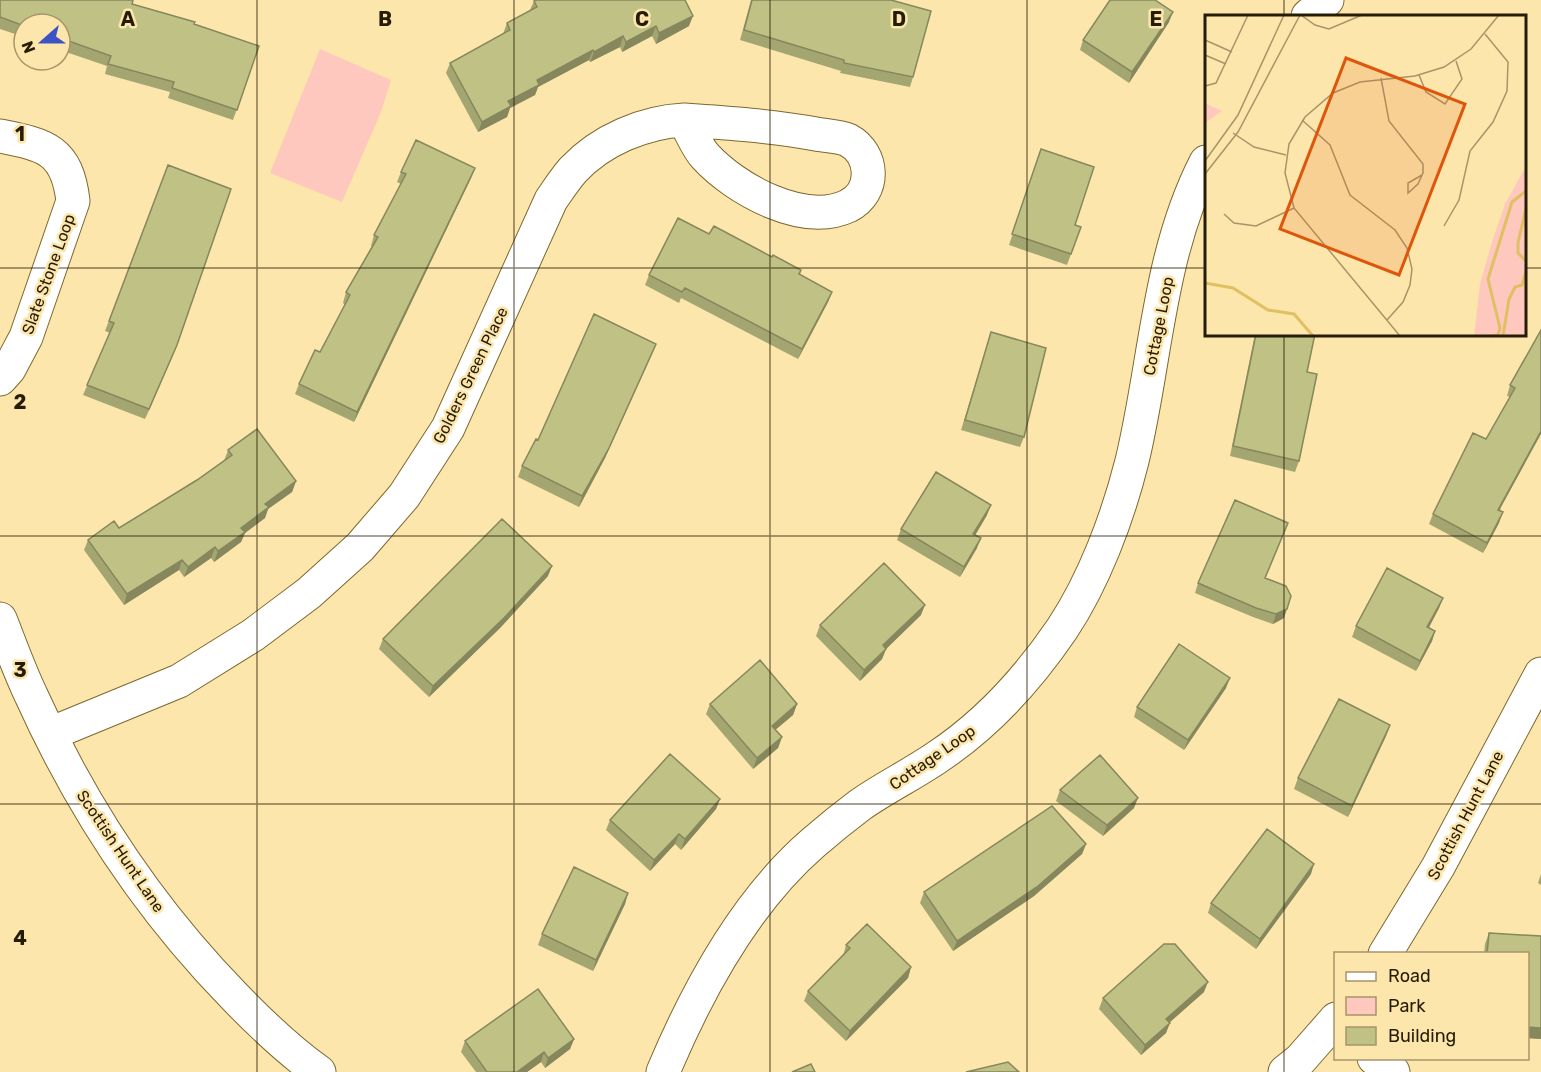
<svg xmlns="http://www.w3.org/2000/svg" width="1541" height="1072" viewBox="0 0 1541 1072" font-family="Rubik,sans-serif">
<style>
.green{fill:#fec8bf}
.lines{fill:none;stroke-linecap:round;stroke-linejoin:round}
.minor-casing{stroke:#7c682f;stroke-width:35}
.minor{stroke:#fff;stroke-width:33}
.wall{fill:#a4a672}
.shaded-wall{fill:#86875d}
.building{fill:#bfc185;stroke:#86875d;stroke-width:1.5}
.grid{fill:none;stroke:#251c05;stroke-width:1.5;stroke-opacity:0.55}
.labels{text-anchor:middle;stroke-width:5;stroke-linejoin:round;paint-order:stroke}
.street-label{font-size:16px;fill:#251c05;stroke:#fde6ab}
.inset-river{fill:none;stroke:#e1bf63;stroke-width:3}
.inset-road{fill:none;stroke:#a79569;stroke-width:1.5}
.view{fill:#de560c;fill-opacity:0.15;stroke:#de560c;stroke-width:3}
.inset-edge{fill:none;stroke:#251c05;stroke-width:3}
.grid-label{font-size:20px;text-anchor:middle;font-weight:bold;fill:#251c05;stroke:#fde6ab;stroke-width:5;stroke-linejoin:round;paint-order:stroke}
</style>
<rect width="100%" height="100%" fill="#fde6ab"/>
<!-- green -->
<path class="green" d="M320 49 391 80 381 112 342 202 270 173Z"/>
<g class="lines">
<!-- minor casing -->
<g class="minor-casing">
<path id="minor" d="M1308 16 1327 0
M0 136C46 145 67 150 73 201L26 337 9 369 0 379
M0 619C10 644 19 670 31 695 81 806 149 909 234 996 260 1023 288 1050 319 1072
M50 734 179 681 253 635 309 593 360 547 404 496 448 428 551 200C558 190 565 179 573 170 601 140 644 122 684 120 729 123 772 126 816 134 826 136 839 136 848 140 874 154 876 192 848 206 803 227 735 189 705 156 696 146 691 131 684 120
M1385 954 1438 867 1541 674
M1374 1058 1393 1072
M663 1072C697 991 746 901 813 843 828 830 844 817 860 805 884 788 911 775 936 758 986 725 1028 679 1062 629 1094 581 1118 517 1132 461 1156 362 1158 255 1206 162
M1285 1072 1300 1060 1336 1019"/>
</g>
<!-- minor -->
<use href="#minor" class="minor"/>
</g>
<!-- wall -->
<path class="wall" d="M0 0 132 4 259 46 233 120 168 98 170 92 105 74 107 66 60 50V24H24V37L0 29Z
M751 0H891L913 77 910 87 840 73 841 71 740 40Z
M534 1 689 26 656 44 652 36 622 52 620 47 590 62 589 60 538 87 535 95 510 108 507 117 478 132 446 73 450 63 503 34 507 23 530 10Z
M1169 22 1129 83 1080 50 1083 40Z
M1041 149 1075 225 1081 227 1067 265 1009 245Z
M168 165 173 355 145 419 83 395 110 333 105 331Z
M401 172 471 178 354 422 295 394 299 384 320 352 345 305 343 303 346 292 372 246H371L374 235 401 184 397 182Z
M709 234 772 257 801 270 800 275 832 292 828 302 798 359 681 298 679 303 645 285 649 275Z
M1541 330 1500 511 1499 523 1483 553 1429 524 1433 514 1486 439 1510 397 1507 396 1510 385Z
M991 332 1024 437 1020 447 961 430Z
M1255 334H1315L1307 372 1299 461 1295 472 1230 456Z
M652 354 605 458 579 507 518 477 522 466 538 440Z
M228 450 296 481 292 492 268 509 265 518 245 533 241 542 214 562 211 558 184 577 179 570 124 605 84 550 88 540 119 528 197 480 224 461Z
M987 515 975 535 977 548 960 577 897 540 901 529Z
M1288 523 1265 579 1284 618 1273 624 1253 617 1195 593 1198 583Z
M548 576 500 628 429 697 379 649 383 639Z
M1443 598 1439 608 1429 627 1435 631 1432 641 1416 671 1352 637 1356 626Z
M921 615 886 649 882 659 860 681 816 636 820 625Z
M1226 688 1184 750 1134 717 1137 707Z
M710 704H797L793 715 775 730 782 737 778 748 753 769 706 714Z
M1390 725 1386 736 1348 817 1294 789 1298 778Z
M1060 790 1134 808 1103 836 1056 801Z
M720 799 716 809 681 850 675 844 650 871 606 830 610 820Z
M1086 844 1082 854 1034 896 953 951 920 903 924 892Z
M1311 874 1256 949 1208 913 1211 903Z
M1541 874V885L1538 883Z
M628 893 625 904 593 971 538 945 542 934Z
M1489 933 1541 936V1039L1527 1038V954H1484L1485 944Z
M846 945 911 967 908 978 846 1041 804 1001 808 991 843 956Z
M1204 992 1169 1023 1166 1033 1141 1055 1099 1009 1103 998Z
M574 1039 570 1049 545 1068 541 1062 527 1072H476L461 1052 465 1041Z"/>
<!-- shaded-wall -->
<path class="shaded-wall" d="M1173 12 1169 22 1129 83 1132 72Z
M693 16 689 26 656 44 659 33Z
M656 26 652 36 622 52 626 42Z
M623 36 620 47 590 62 594 52Z
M593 50 589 60 538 87 535 95 510 108 507 117 478 132 482 122 537 80Z
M475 168 471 178 354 422 357 412Z
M832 292 828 302 798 359 802 349Z
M656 344 605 458 579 507 582 496Z
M177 345 173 355 145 419 149 409Z
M1541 431V434L1494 520 1498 510Z
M296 481 292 492 268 509 265 518 245 533 241 542 214 562 218 551 265 504Z
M991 505 987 515 970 544 973 534Z
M1503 512 1499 523 1483 553 1487 543Z
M981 538 977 548 960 577 964 567Z
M215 547 211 558 184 577 188 567Z
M182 560 179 570 124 605 127 594Z
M552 566 548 576 500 628 429 697 433 686Z
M1443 598 1439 608 1424 637 1427 627Z
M925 605 921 615 886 649 882 659 860 681 864 670 883 645Z
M1287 609 1284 618 1273 624 1276 614Z
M1435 631 1432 641 1416 671 1420 661Z
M1230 678 1226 688 1184 750 1188 740Z
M797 704 793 715 768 736 772 726Z
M1390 725 1386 736 1348 817 1352 806Z
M782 737 778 748 753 769 757 758Z
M1138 798 1134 808 1103 836 1107 825Z
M720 799 716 809 681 850 685 839Z
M679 834 675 844 650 871 654 860Z
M1086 844 1082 854 1034 896 953 951 957 941Z
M1314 864 1311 874 1256 949 1260 939Z
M628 893 625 904 593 971 596 960Z
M911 967 908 978 846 1041 850 1031Z
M1208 982 1204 992 1162 1029 1166 1019Z
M1170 1023 1166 1033 1141 1055 1145 1045Z
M1527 1027 1541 1028V1039L1527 1038Z
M574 1039 570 1049 545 1068 548 1058Z
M544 1052 541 1062 527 1072H517Z"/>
<!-- building -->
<path class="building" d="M0 0H133L132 4 195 22 194 24 259 46 237 110 172 88 174 82 108 64 111 56 60 38V24H24V26L0 17Z
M536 0H685L693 16 659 33 656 26 626 42 623 36 594 52 593 50 537 80 539 85 508 101 511 106 482 122 450 63 510 30 507 23 537 7 534 1Z
M752 0H891L931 11 913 77 844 63V60L744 30Z
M1110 0H1155L1173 12 1132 72 1083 40Z
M416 140 475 168 357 412 299 384 315 350 320 352 350 295 346 292 378 237 374 235 406 174 401 172Z
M1041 149 1094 167 1075 225 1081 227 1071 254 1012 234Z
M168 165 231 189 177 345 149 409 87 385 114 323 109 321Z
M678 218 709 234 714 226 772 257 773 255 801 270 799 274 832 292 802 349 685 288 682 292 649 275Z
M594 314 656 344 609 448 582 496 522 466 536 439 538 440Z
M1541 330V431L1498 510 1503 512 1487 543 1433 514 1473 433 1486 439 1515 388 1510 385Z
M991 332 1046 348 1024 437 965 420Z
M1256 334H1315L1307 372 1317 374 1299 461 1233 446Z
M257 429 296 481 265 504 269 507 241 528 245 532 218 551 215 547 188 567 182 560 127 594 88 540 114 521 119 528 197 480 232 455 228 450Z
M936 472 991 505 973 534 981 538 964 567 901 529Z
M1235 500 1288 523 1265 578 1286 586 1291 596 1287 609 1276 614 1256 608 1198 583Z
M502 519 552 566 504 618 433 686 383 639Z
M884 563 925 605 883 645 886 649 864 670 820 625Z
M1387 568 1443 598 1427 627 1435 631 1420 661 1356 626Z
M1179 644 1230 678 1188 740 1137 707Z
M760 660 797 704 772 726 782 737 757 758 710 704Z
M1339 699 1390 725 1352 806 1298 778Z
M670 754 720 799 685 839 679 834 654 860 610 820Z
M1100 755 1138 798 1107 825 1060 790Z
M1052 806 1086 844 1038 886 957 941 924 892Z
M1267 829 1314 864 1260 939 1211 903Z
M574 867 628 893 596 960 542 934Z
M867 924 911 967 850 1031 808 991 850 948 846 945Z
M1489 933 1541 936V1028L1527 1027V954H1487Z
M1164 944H1175L1208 982 1166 1019 1170 1023 1145 1045 1103 998Z
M538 989 574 1039 548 1058 544 1052 517 1072H487L465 1041Z
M1008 1062 1019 1072H966Z
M811 1064 815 1072H792Z"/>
<!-- grid -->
<path class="grid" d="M257 0V1072M514 0V1072M770 0V1072M1027 0V1072M1284 0V16M0 268H1206M1524 268H1541M1284 334V1072M0 536H1541M0 804H1541"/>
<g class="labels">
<!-- street labels -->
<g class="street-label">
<text transform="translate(48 274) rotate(-70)" y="6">Slate Stone Loop</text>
<text transform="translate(1158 326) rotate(-79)" y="6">Cottage Loop</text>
<text transform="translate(470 375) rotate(-64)" y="6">Golders Green Place</text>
<text transform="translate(932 757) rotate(-35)" y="6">Cottage Loop</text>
<text transform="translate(1465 815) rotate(-62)" y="6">Scottish Hunt Lane</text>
<text transform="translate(121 851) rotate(56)" y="6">Scottish Hunt Lane</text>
</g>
</g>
<!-- overview -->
<g transform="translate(1205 15)">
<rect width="321" height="321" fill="#fde6ab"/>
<path d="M0 88 17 96 0 108ZM321 151V321H269L275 269 287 227 300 189Z" fill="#fec8bf"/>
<path class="inset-river" d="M321 193 313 228V238L321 246M0 268 28 273 63 295 89 299 108 321M285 321 293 320 295 313 283 264 307 187 321 176M298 321 304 284 310 272 317 270 321 257"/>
<path class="inset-road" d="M96 0 110 10 124 14 157 0M0 25 27 37M0 40 21 49M214 60 221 77 240 89 257 64 251 46M176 63 184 106 218 149V158L217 160 213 169 203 178V168L217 160M0 71 11 68 43 0M97 105 125 130 145 180 190 215 202 233 207 254 205 270 198 287 182 305M28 118 49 132 81 140M0 146 33 100 79 0M0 159 33 117 95 0M19 199 29 208 51 211 89 193M239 211 254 185 265 136 288 107 302 76 303 47 280 19M195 321 89 193 80 158 84 129 100 102 128 78 155 67 210 61 239 52 266 34 294 0"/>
<path class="view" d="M141 43 260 89 194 260 75 214Z"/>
<rect width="321" height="321" class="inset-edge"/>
</g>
<g class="grid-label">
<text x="128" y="26">A</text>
<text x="385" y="26">B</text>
<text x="642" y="26">C</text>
<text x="899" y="26">D</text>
<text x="1156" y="26">E</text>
<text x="20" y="141">1</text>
<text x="20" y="409">2</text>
<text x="20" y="677">3</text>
<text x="20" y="945">4</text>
</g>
<!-- legend -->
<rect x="1334" y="952" width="195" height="108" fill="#fde6ab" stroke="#a79569" stroke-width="1.5"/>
<rect x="1346" y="972" width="30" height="9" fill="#ffffff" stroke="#a79569" stroke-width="1.5"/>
<text x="1388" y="982" font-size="18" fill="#251c05">Road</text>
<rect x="1346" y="997" width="30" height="18" fill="#fec8bf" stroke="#a79569" stroke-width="1.5"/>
<text x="1388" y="1012" font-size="18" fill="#251c05">Park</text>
<rect x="1346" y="1027" width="30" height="18" fill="#bfc185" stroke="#a79569" stroke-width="1.5"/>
<text x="1388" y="1042" font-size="18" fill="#251c05">Building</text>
<!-- north arrow -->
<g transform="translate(42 42) rotate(249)"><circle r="28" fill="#fde6ab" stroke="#a79569" stroke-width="1.5"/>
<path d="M0-4.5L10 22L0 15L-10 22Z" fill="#3c53c5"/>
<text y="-9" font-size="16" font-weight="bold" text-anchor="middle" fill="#251c05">N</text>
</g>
</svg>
